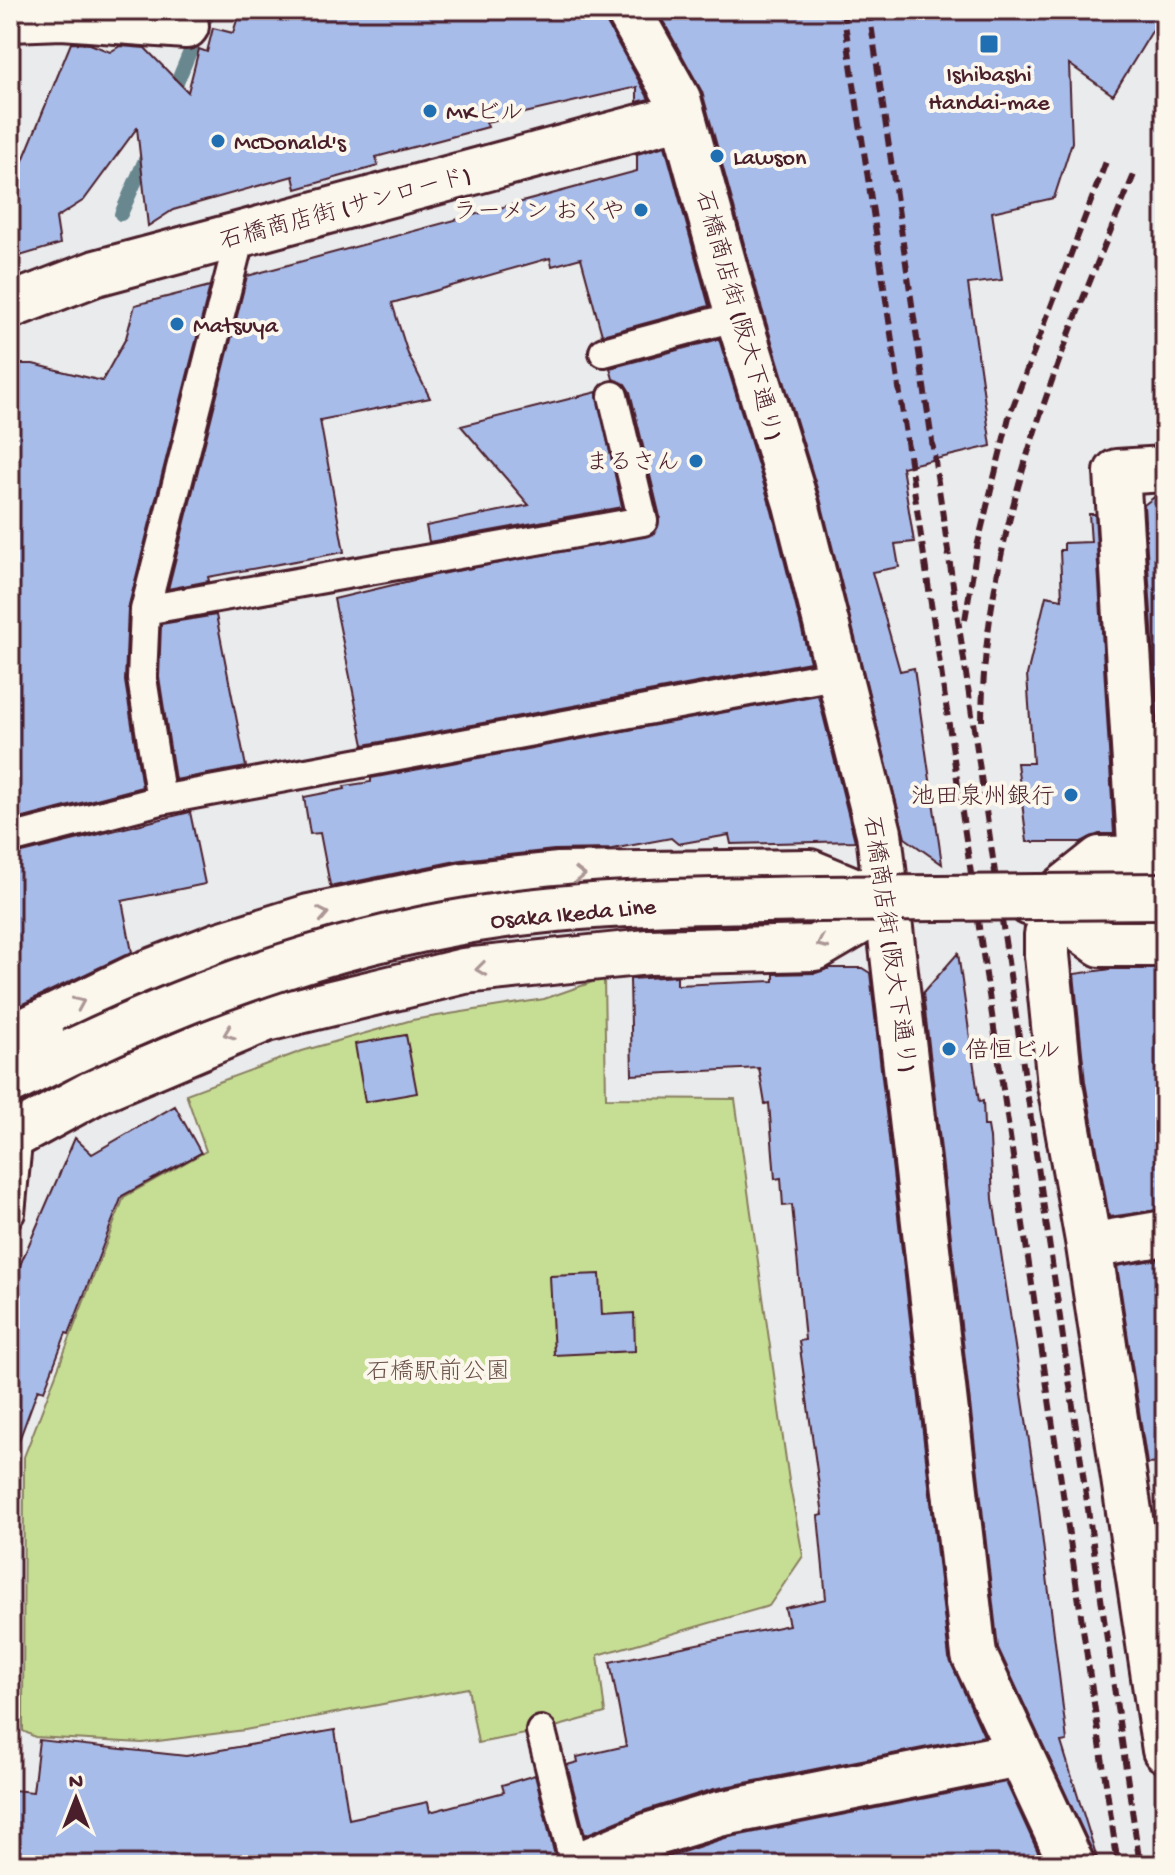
<svg xmlns="http://www.w3.org/2000/svg" width="1175" height="1875" viewBox="0 0 1175 1875" font-family="'Gochi Hand','Klee One',sans-serif">
<style>
.green{fill:#c6de94;stroke:#887e60;stroke-width:2}
.lines{fill:none;stroke-linecap:round;stroke-linejoin:round}
.stream{stroke:#67878f;stroke-width:14}
.building{fill:#a8bcea;stroke:#4a1f2b;stroke-width:2}
.lane-casing{stroke:#4a1f2b;stroke-width:34}
.street-casing{stroke:#4a1f2b;stroke-width:50}
.primary-casing{stroke:#4a1f2b;stroke-width:50}
.lane{stroke:#fbf7ec;stroke-width:28}
.street{stroke:#fbf7ec;stroke-width:44}
.primary{stroke:#fbf7ec;stroke-width:44}
.rail{stroke:#4a1f2b;stroke-width:6;stroke-dasharray:12 6;stroke-linecap:butt}
.primary-bridge-casing{stroke:#4a1f2b;stroke-width:50;stroke-linecap:butt}
.primary-bridge{stroke:#fbf7ec;stroke-width:44}
.oneway{stroke:#ab9695}
.poi-dot{fill:#1f6fb2;stroke:#fbf7ec;stroke-width:3}
.labels{text-anchor:middle;stroke-width:8;stroke-linejoin:round;paint-order:stroke}
.poi-label{font-size:24px;fill:#4a1f2b;stroke:#fbf7ec;text-anchor:start}
.street-label{font-size:24px;fill:#4a1f2b;stroke:#fbf7ec}
.park-label{font-size:24px;fill:#694f45;stroke:#fbf7ec}
</style>
<rect width="100%" height="100%" fill="#eaebec"/>
<filter id="ink" filterUnits="userSpaceOnUse"><feTurbulence type="fractalNoise" baseFrequency=".0125" numOctaves="2"/><feDisplacementMap in="SourceGraphic" scale="16" xChannelSelector="R" yChannelSelector="G"/><feConvolveMatrix kernelMatrix="1 2 1 2 8 2 1 2 1" color-interpolation-filters="sRGB"/></filter>
<g filter="url(#ink)">
<!-- green -->
<path class="green" d="M604 978 606 1098 735 1099 789 1481 803 1556 769 1606 598 1655 605 1713 541 1731 478 1743 468 1688 245 1730 142 1743 35 1737 23 1731 24 1457 124 1197 206 1151 186 1094 302 1051 412 1020 544 999Z"/>
<g class="lines">
<!-- stream -->
<path class="stream" d="M171 97 199 30 211 10
M121 214 148 153"/>
</g>
<!-- building -->
<path class="building" d="M240 10H603L606 22 649 99 637 102V87L486 122 488 127 376 157 378 166 296 189 293 176 173 210 148 226 137 128 84 200 56 218 60 244 10 259V192L71 43 90 44 110 52 120 46 145 48 188 92 199 49 207 52 213 28 233 33Z
M657 10H1165L1113 95 1069 64 1072 142 1054 198 992 212 1002 280 968 284 991 446 902 467 914 542 895 544 899 567 872 572 900 671 914 668 942 864 905 838 820 498 762 309 702 92Z
M665 146 709 306 602 335 581 258 552 266 550 258 392 303 408 354 430 398 320 420 344 552 208 577 209 581 168 589 247 276 637 171V154Z
M210 286 128 609 125 681 142 787 20 819 10 759V364H33L102 381 126 338 135 305Z
M719 339 772 511 810 662 364 745 334 599 435 575 654 534 660 517 630 392 625 384 613 379 610 368Z
M597 392 622 507 429 542 426 526 529 505 461 426Z
M1165 494V828L1144 505 1157 495Z
M1089 514H1095L1114 834H1099L1081 842H1027L1017 763H1033L1027 675 1046 596 1062 599 1060 550H1064V543L1091 542Z
M216 615 246 767 175 780 159 677 161 624Z
M818 695 855 841 731 844 729 835 678 844 671 838 612 849 554 850 461 860 334 886 330 885 320 833 310 834 304 797 345 789 344 786 371 782V778Z
M190 812 205 884 122 901 132 952 10 1010V856Z
M958 953 979 1102 983 1101 984 1126H988L990 1138 993 1199 1037 1494 1067 1741 1061 1742 1097 1858 1096 1859 998 1648 923 993Z
M830 968H862L870 973 949 1658 984 1736 714 1789 643 1811 585 1835 567 1765 578 1762 577 1757 626 1746 610 1662 789 1625 785 1608 826 1599 818 1516 823 1515 799 1341 805 1340 792 1205 783 1206 781 1178 775 1179 769 1103 765 1104 759 1068 632 1075 630 979 677 976V985L774 981V974L816 973Z
M1111 969H1165V1209L1109 1217 1085 1082 1074 974Z
M406 1035 417 1093 365 1102 355 1044Z
M175 1106 201 1153 122 1196 69 1334 66 1333 44 1391 38 1389 14 1454H10V1278L14 1279 75 1138 92 1154Z
M1165 1258V1463L1147 1464 1117 1266Z
M600 1274 602 1315 634 1313 635 1351 554 1355 550 1276Z
M335 1730 349 1819 428 1802 430 1812 504 1792 502 1785 535 1775 555 1856 554 1865H10L13 1790 33 1792 39 1740 186 1756Z
M1006 1782 1044 1865H643L725 1838Z"/>
<g class="lines">
<!-- lane casing -->
<g class="lane-casing">
<path id="lane" d="M604 352 738 316
M145 610 643 521 613 396
M161 800 142 678 145 610 240 236
M10 839 161 800 840 674
M10 1213 18 1133
M541 1731 575 1865"/>
</g>
<!-- street casing -->
<g class="street-casing">
<path id="street" d="M628 10 678 99 738 316 796 504 879 833 974 1655 1072 1865
M10 19 62 17 186 26
M10 306 96 273 682 116
M1141 859 1117 472 1165 469
M1030 903H1045L1100 859 1165 858
M1045 903 1101 944H1165
M1059 913 1047 934V955L1060 1085 1089 1246 1165 1750
M10 1038 134 978 219 945 309 917 464 885 557 875 810 872 878 900
M10 1138 98 1090 266 1019 464 971 648 952 815 948 890 904
M1089 1246 1165 1233
M578 1865 650 1835 719 1814 1019 1754"/>
</g>
<!-- primary casing -->
<g class="primary-casing">
<path id="primary" d="M10 1082 73 1051"/>
</g>
<!-- lane -->
<use href="#lane" class="lane"/>
<!-- street -->
<use href="#street" class="street"/>
<!-- primary -->
<use href="#primary" class="primary"/>
<!-- rail -->
<path class="rail" d="M843 10 1118 1865
M869 10 1140 1865
M965 620 977 547 1009 417 1107 159
M982 721C984 529 1063 344 1136 170"/>
<!-- primary-bridge casing -->
<g class="primary-bridge-casing">
<path id="primary-bridge" d="M73 1051C211 986 353 936 505 915 608 901 715 901 819 899 935 898 1050 897 1165 896"/>
</g>
<!-- primary-bridge -->
<use href="#primary-bridge" class="primary-bridge"/>
</g>
<!-- one-way arrows -->
<defs><path id="oneway-chevron" d="M-2-3.5L2.5 0L-2 3.5" fill="none" stroke-width="1.6" stroke-linecap="round" stroke-linejoin="round" transform="scale(2)"/></defs>
<g class="oneway">
<use href="#oneway-chevron" transform="translate(580 875) rotate(-1)"/>
<use href="#oneway-chevron" transform="translate(323 914) rotate(-11)"/>
<use href="#oneway-chevron" transform="translate(822 943) rotate(155)"/>
<use href="#oneway-chevron" transform="translate(481 969) rotate(173)"/>
<use href="#oneway-chevron" transform="translate(79 1003) rotate(-24)"/>
<use href="#oneway-chevron" transform="translate(229 1033) rotate(159)"/>
</g>
</g>
<!-- markers -->
<g class="poi-dot">
<rect x="979" y="34" width="20" height="20" rx="4"/>
<circle cx="430" cy="111" r="8"/>
<circle cx="218" cy="141" r="8"/>
<circle cx="717" cy="156" r="8"/>
<circle cx="641" cy="210" r="8"/>
<circle cx="177" cy="324" r="8"/>
<circle cx="696" cy="461" r="8"/>
<circle cx="1071" cy="795" r="8"/>
<circle cx="949" cy="1049" r="8"/>
</g>
<g class="labels">
<!-- poi labels -->
<g class="poi-label">
<text x="989" y="81" text-anchor="middle">Ishibashi<tspan x="989" dy="28">Handai-mae</tspan></text>
<text x="446" y="119">MKビル</text>
<text x="234" y="149">McDonald's</text>
<text x="733" y="164">Lawson</text>
<text x="625" y="218" text-anchor="end">ラーメン おくや</text>
<text x="193" y="332">Matsuya</text>
<text x="680" y="469" text-anchor="end">まるさん</text>
<text x="1055" y="803" text-anchor="end">池田泉州銀行</text>
<text x="965" y="1057">倍恒ビル</text>
</g>
<!-- street labels -->
<g class="street-label">
<text transform="translate(345 207) rotate(-15)" y="8">石橋商店街 (サンロード)</text>
<text transform="translate(740 315) rotate(74)" y="8">石橋商店街 (阪大下通り)</text>
<text transform="translate(573 912) rotate(-5)" y="8">Osaka Ikeda Line</text>
<text transform="translate(891 944) rotate(82)" y="8">石橋商店街 (阪大下通り)</text>
</g>
<!-- park labels -->
<g class="park-label">
<text x="438" y="1378">石橋駅前公園</text>
</g>
</g>
<!-- margin -->
<rect width="1175" height="1875" fill="none" stroke="#fbf7ec" stroke-width="40"/>
<rect x="20" y="20" width="1135" height="1835" fill="none" stroke="#4a1f2b" stroke-width="3" filter="url(#ink)"/>
<!-- north arrow -->
<g transform="translate(76 1799)" stroke="#fbf7ec" stroke-width="6" paint-order="stroke">
<path d="M0-6L14 30L0 20L-14 30Z" fill="#4a1f2b"/>
<text y="-12" font-size="22" font-weight="bold" text-anchor="middle" fill="#4a1f2b">N</text>
</g>
</svg>
